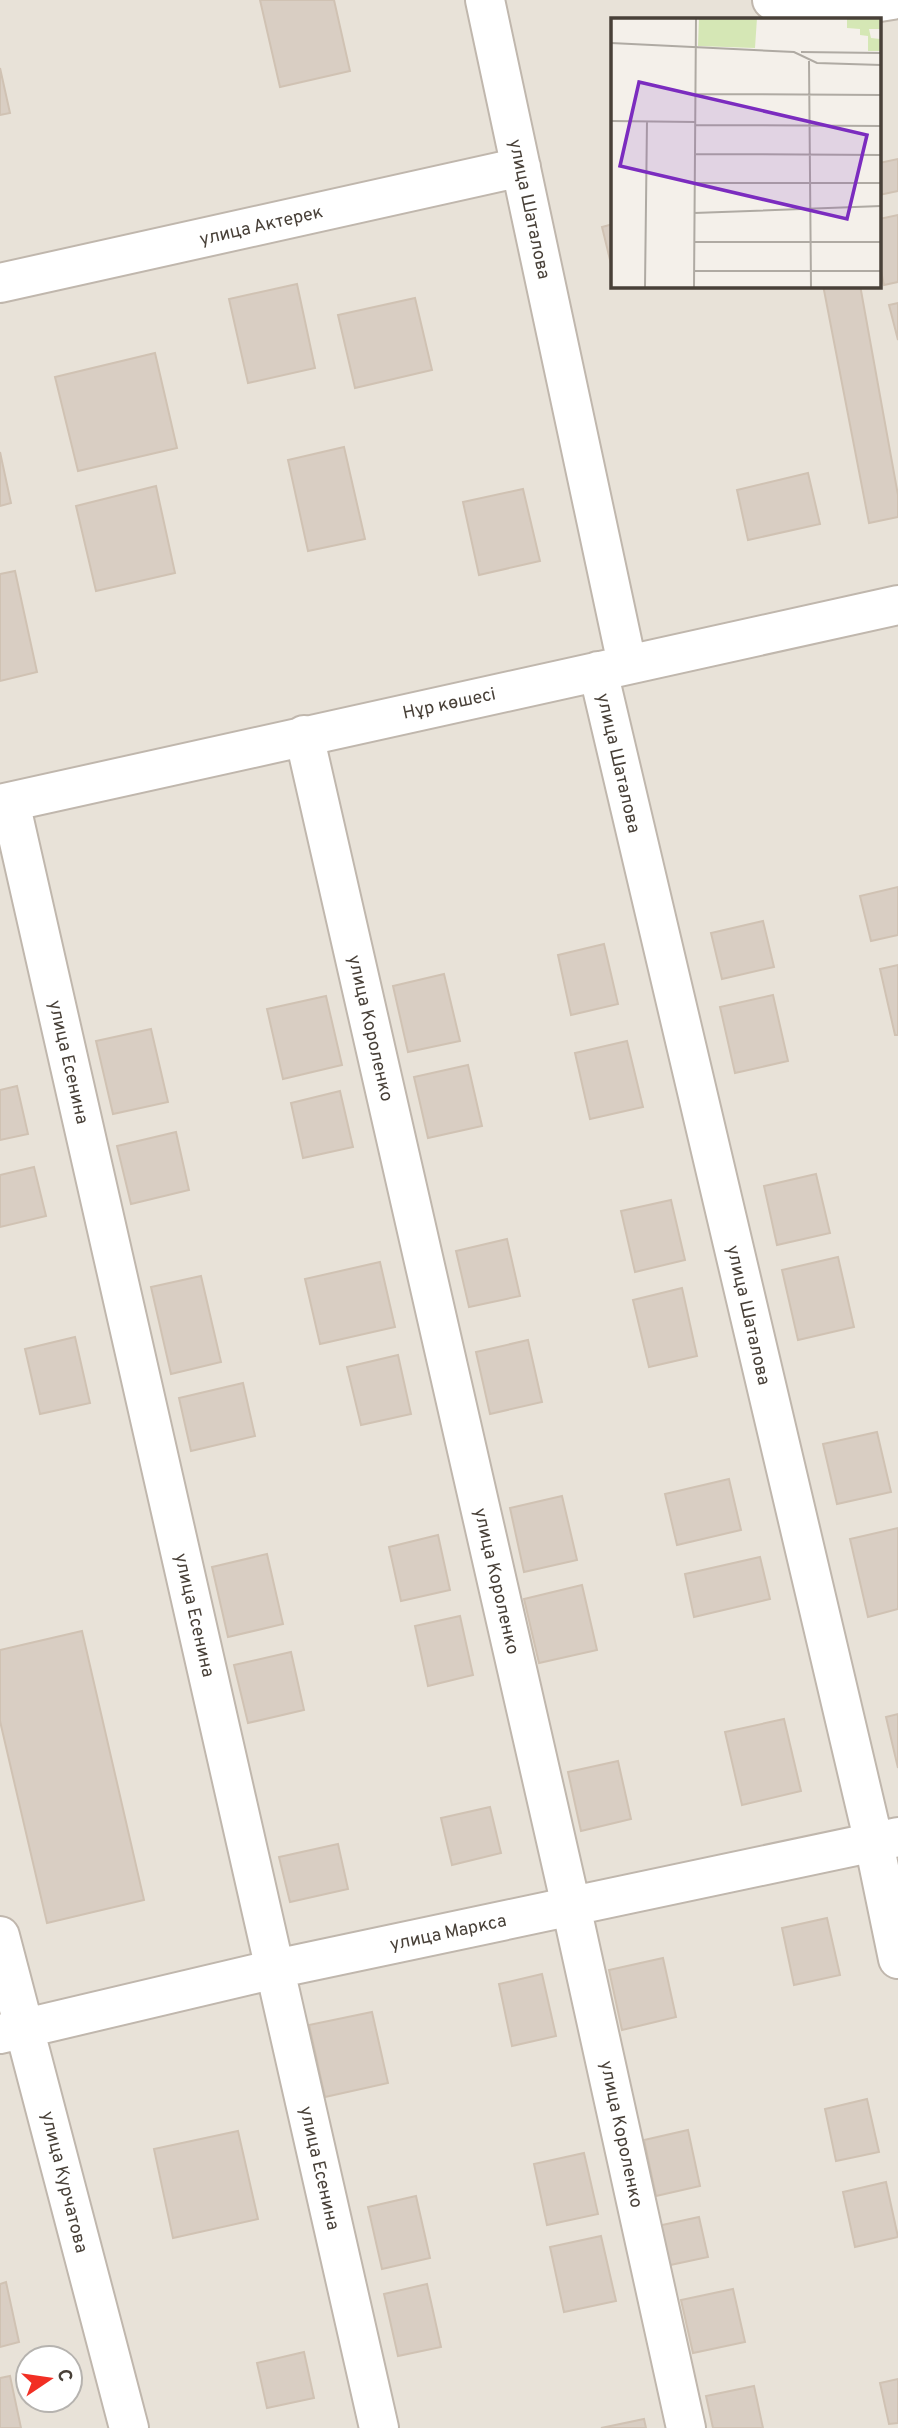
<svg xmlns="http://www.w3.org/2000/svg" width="898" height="2428" viewBox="0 0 898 2428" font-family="Overpass,sans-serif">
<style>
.residential{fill:#e8e2d8;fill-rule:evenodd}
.building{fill:#d9cec3;stroke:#d0c2b3;stroke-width:2}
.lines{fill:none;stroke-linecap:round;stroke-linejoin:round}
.minor-casing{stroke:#c0b7ad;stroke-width:42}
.minor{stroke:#fff;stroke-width:38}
.labels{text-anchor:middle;stroke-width:6;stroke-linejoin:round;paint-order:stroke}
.street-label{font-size:18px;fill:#484038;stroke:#fff}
.inset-road{fill:none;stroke:#afaaa3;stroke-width:2}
.view{fill:#7b2cbf;fill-opacity:0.15;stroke:#7b2cbf;stroke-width:3.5}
.inset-edge{fill:none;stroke:#484038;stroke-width:3.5}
</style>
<rect width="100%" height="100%" fill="#f4f0ea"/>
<!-- residential -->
<path class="residential" d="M0 0H898V2428H0ZM613 19H879V285H613ZM28 2358H70V2400H28Z"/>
<!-- building -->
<path class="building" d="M260 0H334L350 71 280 87Z
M0 68 10 113 0 115Z
M898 159V191L879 195V163Z
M898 215V282L884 285 879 262V219Z
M613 224V272L602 227Z
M297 284 315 368 248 383 229 299Z
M823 285H860L898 495V517L869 523Z
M415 298 432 370 355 388 338 315Z
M898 303V340L889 305Z
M155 353 177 448 78 471 55 377Z
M344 447 365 539 308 551 288 460Z
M0 452 11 503 0 506Z
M808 473 820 524 748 540 737 490Z
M156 486 175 573 96 591 76 506Z
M523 489 540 561 479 575 463 502Z
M15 571 37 672 0 681V574Z
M898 887V935L871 941 860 896Z
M763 921 774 967 722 979 711 933Z
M604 944 618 1004 571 1015 558 955Z
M898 965V1035H895L880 969Z
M444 974 460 1041 408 1052 393 986Z
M773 995 788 1061 735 1073 720 1007Z
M326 996 342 1065 283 1079 267 1009Z
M151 1029 168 1102 113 1114 96 1041Z
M627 1041 643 1107 590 1119 575 1053Z
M468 1065 482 1126 428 1138 414 1077Z
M17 1086 28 1134 0 1140V1090Z
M340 1091 353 1147 303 1158 291 1103Z
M176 1132 189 1190 131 1204 117 1146Z
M34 1167 46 1216 0 1227V1175Z
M816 1174 830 1233 777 1245 764 1186Z
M671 1200 685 1260 635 1272 621 1211Z
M507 1239 520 1296 469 1307 456 1251Z
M838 1257 854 1327 798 1340 782 1270Z
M380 1262 395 1327 320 1344 305 1279Z
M201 1276 221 1362 171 1374 151 1287Z
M682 1288 697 1356 649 1367 633 1300Z
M75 1337 90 1403 40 1414 25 1349Z
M528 1340 542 1402 490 1414 476 1352Z
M398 1355 411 1414 361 1425 347 1367Z
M243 1383 255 1436 191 1451 179 1398Z
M877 1432 891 1492 837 1504 823 1444Z
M729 1479 741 1530 677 1545 665 1494Z
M562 1496 577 1560 524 1572 510 1508Z
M898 1528V1609L868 1617 850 1539Z
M438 1535 450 1590 401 1601 389 1547Z
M267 1554 283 1624 228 1637 212 1567Z
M760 1557 770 1599 694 1617 685 1574Z
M582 1585 597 1650 539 1663 524 1599Z
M460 1616 473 1675 428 1686 415 1626Z
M82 1631 144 1900 47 1923 0 1721V1650Z
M291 1652 304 1710 248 1723 234 1665Z
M898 1714V1768L886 1717Z
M784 1719 801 1791 742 1805 725 1732Z
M618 1761 631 1819 581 1831 568 1772Z
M490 1807 501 1853 452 1865 441 1818Z
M338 1844 348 1889 290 1902 279 1857Z
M827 1918 840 1975 794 1985 782 1928Z
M663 1958 676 2017 622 2030 609 1970Z
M542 1974 556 2036 512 2046 499 1984Z
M372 2012 388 2083 325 2097 309 2025Z
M867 2099 879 2152 836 2161 825 2109Z
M688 2130 700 2186 656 2196 644 2140Z
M238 2131 258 2219 173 2238 154 2149Z
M584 2153 598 2214 547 2225 534 2164Z
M886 2182 898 2237 855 2247 843 2192Z
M416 2196 430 2258 382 2269 368 2207Z
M699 2217 708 2257 661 2267 653 2227Z
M601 2236 616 2301 564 2312 550 2247Z
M6 2282 19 2342 0 2347V2284Z
M427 2284 441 2347 398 2356 384 2294Z
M733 2289 745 2342 693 2353 681 2300Z
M304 2352 314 2398 267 2408 257 2363Z
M10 2376 21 2428H0V2378Z
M898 2379V2423L889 2424 880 2383Z
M754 2386 763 2428H713L706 2396Z
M644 2419 646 2428H601Z"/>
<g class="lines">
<!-- minor casing -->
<g class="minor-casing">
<path id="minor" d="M485 0 627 664
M772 0 798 15 892 0
M0 283 521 167
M598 671 874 1843 898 1959
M304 735 571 1906 686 2428
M10 802 379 2428
M0 804 898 605
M0 1936 129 2428
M0 2034 275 1969 898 1837"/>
</g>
<!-- minor -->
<use href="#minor" class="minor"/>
</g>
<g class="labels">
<!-- street labels -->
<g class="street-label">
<text transform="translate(530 209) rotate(78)" y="6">улица Шаталова</text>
<text transform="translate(261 225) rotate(-13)" y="6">улица Актерек</text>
<text transform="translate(449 703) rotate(-12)" y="6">Нұр көшесі</text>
<text transform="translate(619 763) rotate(77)" y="6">улица Шаталова</text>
<text transform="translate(371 1028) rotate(77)" y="6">улица Короленко</text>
<text transform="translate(69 1062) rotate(77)" y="6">улица Есенина</text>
<text transform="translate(749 1315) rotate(77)" y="6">улица Шаталова</text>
<text transform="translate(497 1581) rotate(77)" y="6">улица Короленко</text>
<text transform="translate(195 1615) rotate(77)" y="6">улица Есенина</text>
<text transform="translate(448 1932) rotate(-12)" y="6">улица Маркса</text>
<text transform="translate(622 2134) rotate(78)" y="6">улица Короленко</text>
<text transform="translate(320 2168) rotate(77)" y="6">улица Есенина</text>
<text transform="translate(65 2182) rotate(76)" y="6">улица Курчатова</text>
</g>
</g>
<!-- overview -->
<g transform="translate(611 18)">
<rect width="270" height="270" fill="#f4f0ea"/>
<path d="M88 0H146L144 30 87 28ZM236 1H269V11H258L260 20 269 21V33H257V18L249 17V11L236 10Z" fill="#d5e7b5"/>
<path class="inset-road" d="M0 25 183 34 206 45 270 47M190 34 270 35M198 43 200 269M85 76 270 77M0 103 85 104M85 107 270 108M84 136 270 137M84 165H270M83 195 270 188M83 224H270M83 253H270M34 269 36 103M83 269 85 0"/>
<path class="view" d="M28 64 256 117 236 201 9 148Z"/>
<rect width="270" height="270" class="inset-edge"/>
</g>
<!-- north arrow -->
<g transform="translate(49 2379) rotate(77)"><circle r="33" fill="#ffffff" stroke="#b6b3af" stroke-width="2"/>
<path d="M0-5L12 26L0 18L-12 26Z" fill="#f22f24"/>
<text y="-10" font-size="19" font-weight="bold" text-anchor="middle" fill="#484038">С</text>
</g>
</svg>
